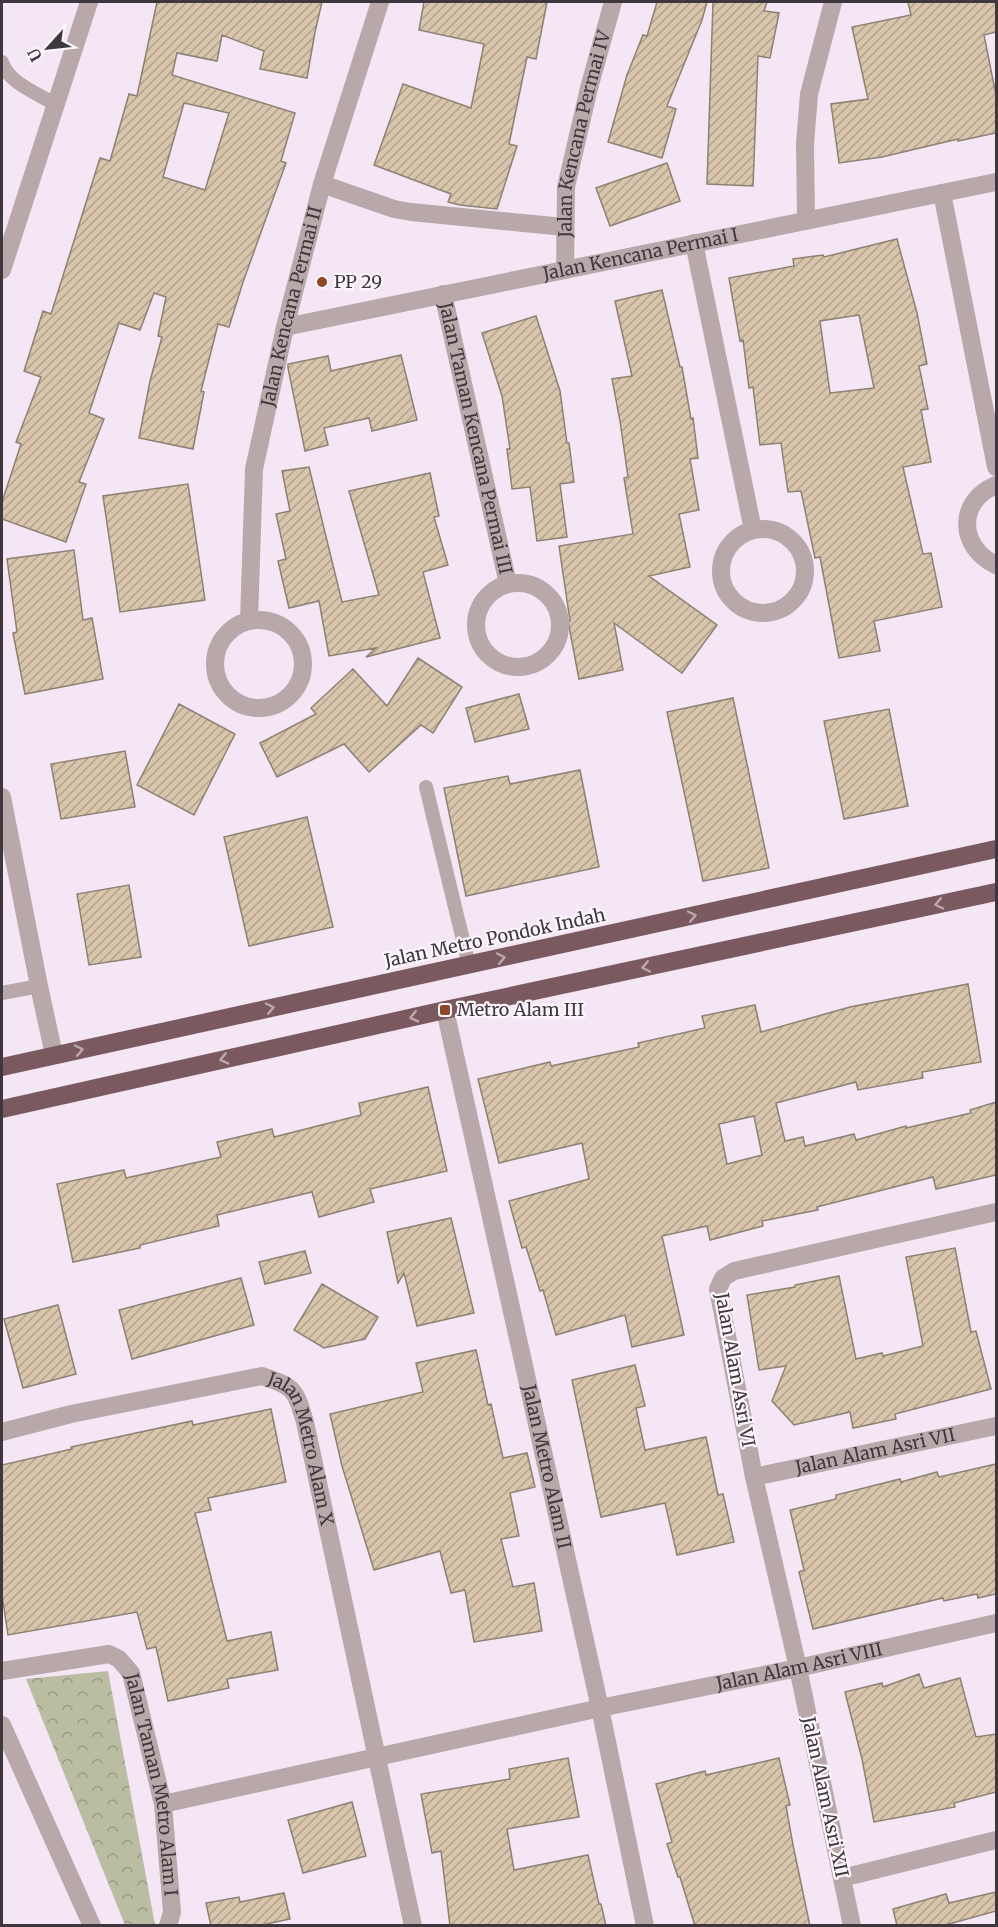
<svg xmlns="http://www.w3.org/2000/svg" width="998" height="1927" viewBox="0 0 998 1927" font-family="Merriweather,serif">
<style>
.forest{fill:url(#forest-crowns)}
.building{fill:url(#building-hatch);stroke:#8c8172;stroke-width:1.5;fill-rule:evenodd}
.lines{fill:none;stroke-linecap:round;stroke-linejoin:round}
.lane{stroke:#b8a8a9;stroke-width:14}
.street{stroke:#b8a8a9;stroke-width:18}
.highway{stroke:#7a5a5f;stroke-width:18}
.oneway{stroke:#bca8ae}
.poi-dot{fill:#8f4725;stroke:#fdf7fd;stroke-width:2}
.labels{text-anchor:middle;stroke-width:4.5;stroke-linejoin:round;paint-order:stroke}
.street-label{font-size:18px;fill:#3e383e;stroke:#fdf7fd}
.poi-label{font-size:18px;fill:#3e383e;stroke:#fdf7fd;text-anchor:start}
</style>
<defs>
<pattern id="forest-crowns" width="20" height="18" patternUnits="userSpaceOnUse" patternTransform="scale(1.5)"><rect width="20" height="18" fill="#bbbda3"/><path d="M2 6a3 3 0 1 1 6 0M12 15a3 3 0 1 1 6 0" fill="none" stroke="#999b86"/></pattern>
<pattern id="building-hatch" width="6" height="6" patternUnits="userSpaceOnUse" patternTransform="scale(1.5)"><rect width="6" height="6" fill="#d9c5ab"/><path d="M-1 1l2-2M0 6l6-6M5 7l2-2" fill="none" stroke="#b1a18d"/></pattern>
</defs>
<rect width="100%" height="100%" fill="#f5e6f6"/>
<!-- forest -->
<path class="forest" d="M108 1671 155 1925H125L26 1679Z"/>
<!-- building -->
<path class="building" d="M157 2H322L315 32 307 78 260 69 264 51 222 35 217 61 177 53 172 75 295 113 281 161 286 163 243 282 229 327 218 324 201 391 204 392 193 449 139 438 150 381 162 337 158 336 166 297 154 293 140 330 119 323 89 413 104 419 79 482 86 484 66 542 2 519V502L21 444 16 442 41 377 24 371 43 311 51 314 100 158 110 161 129 94 137 96ZM184 103 229 113 205 190 163 177Z
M424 2H547L536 59 527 57 509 144 517 146 497 209 460 205 448 202 451 194 374 165 403 84 471 108 484 44 419 30Z
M657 2H707L702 20 667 106 676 109 662 158 608 142 627 75 643 35 647 36Z
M713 2H767L764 11 779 13 770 58 758 56 753 186 707 184Z
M908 2H996V32L984 35 996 95V133L958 141V139L882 157 839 163 831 104 868 99 852 27 911 15Z
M667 163 680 201 610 226 596 188Z
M897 239 917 313 927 364 919 366 928 409 921 410 931 462 903 467 923 554 931 553 942 607 874 621 880 651 839 658 820 557 815 558 801 491 788 492 781 443 760 445 753 387 749 388 743 340 740 341 729 278 794 266 793 259 823 255 824 257ZM859 315 874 388 830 393 820 321Z
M662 290 680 367H682L691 419 693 418 698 458 690 459 699 510 679 514 690 567 649 576 717 625 682 673 614 623 623 670 579 679 568 621H570L559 546 633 534 624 478 628 477 620 421 612 379 632 376 615 301Z
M536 316 560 391 567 443H569L574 482 560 484 567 537 537 541 530 487 512 489 507 449H510L502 396 482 333Z
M401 355 417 420 372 431 369 418 324 428 328 445 305 451 288 368V364L328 356 331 371Z
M309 467 342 602 379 595 349 491 430 473 439 516 434 517 448 565 423 572 440 638 366 657 376 648 329 656 319 601 289 608 278 561 286 559 276 514 290 511 282 471Z
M188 484 205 600 120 612 103 496Z
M74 550 83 620 92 618 103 679 25 694 13 633 17 632 7 559Z
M418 658 462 687 433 733 421 725 369 772 344 744 277 777 260 743 316 714 311 708 353 669 387 706Z
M519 694 529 729 475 742 466 708Z
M733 698 769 868 703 881 667 712Z
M179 704 235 734 194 815 137 785Z
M889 709 908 806 844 819 824 721Z
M125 751 135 807 61 819 51 764Z
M580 770 599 867 466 896 444 788 508 776 510 784Z
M307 817 333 927 249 946 224 837Z
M129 885 141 957 89 965 77 894Z
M968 984 981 1062 922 1072 923 1078 858 1090 856 1082 776 1103 785 1141 803 1137 805 1146 854 1134 856 1140 906 1126V1128L971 1113 970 1110 996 1102V1175L936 1189 933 1177 817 1207 818 1210 762 1221 763 1226 710 1240 707 1226 662 1236 684 1335 632 1347 625 1315 556 1335 543 1290 540 1291 526 1247 522 1248 509 1201 589 1179 582 1143 499 1163 478 1079 550 1062 551 1066 639 1047 638 1043 705 1028 702 1016 755 1005 761 1032 850 1007ZM754 1116 762 1155 727 1164 719 1124Z
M428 1087 447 1171 370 1189 374 1202 319 1217 312 1192 217 1215 219 1226 140 1245V1248L73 1262 57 1184 124 1170 126 1178 221 1157 217 1142 272 1129 274 1137 361 1115 359 1103Z
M451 1218 474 1313 417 1326 404 1273 398 1283 387 1232Z
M955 1248 971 1332 976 1331 991 1389 895 1414 896 1419 853 1428 850 1412 794 1425 772 1401 786 1366 759 1370 747 1295 795 1287V1285L839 1276 856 1359 882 1353 883 1356 923 1346 906 1257Z
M305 1251 311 1273 265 1284 259 1262Z
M241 1278 254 1325 132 1359 119 1310Z
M322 1284 378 1317 365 1339 324 1348 294 1330Z
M58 1305 76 1374 23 1388 4 1319Z
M476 1350 488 1405 491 1404 503 1458 527 1453 535 1487 510 1493 519 1536 501 1539 513 1587 534 1583 542 1631 474 1642 465 1590 451 1593 440 1551 374 1570 342 1466 330 1414 423 1392 416 1363Z
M635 1365 645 1406 636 1408 645 1450 706 1437 718 1495 723 1494 734 1542 677 1555 665 1503 601 1517 572 1380Z
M271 1409 286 1482 208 1498 211 1510 195 1513 227 1641 271 1632 278 1670 227 1679 229 1688 168 1701 156 1647 147 1649 137 1612 8 1635 2 1595V1465L72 1449 71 1447 192 1421 193 1425Z
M996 1464V1594L978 1598 977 1594 944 1601 943 1598 813 1629 799 1572 804 1570 790 1510 836 1499V1495L900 1479 901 1482 937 1472 939 1477Z
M919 1674 924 1688 960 1678 976 1737 996 1734V1792L954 1803 955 1807 874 1822 862 1759 845 1692 882 1683 883 1687Z
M568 1758 579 1817 507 1829 514 1870 588 1855 599 1904H601L606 1926H450L441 1851 432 1853 421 1794 510 1779 509 1769Z
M779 1758 790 1805 786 1806 793 1845 810 1926H695L680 1877H678L667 1844 672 1842 656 1784 705 1771 706 1775Z
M352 1802 366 1856 303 1873 288 1820Z
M996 1892V1911L942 1926H897L893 1909 946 1894 949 1903Z
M284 1893 290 1919 257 1926H211L206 1903 239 1897 240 1902Z"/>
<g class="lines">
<!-- lane -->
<path class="lane" d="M2 62C9 84 38 93 56 105
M426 787 469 965
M2 993 39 986"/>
<!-- street -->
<g class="street">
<path d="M322 184 394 209 411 212 564 227"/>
<path d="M942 193 996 467"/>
<path d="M806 221 805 144 809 94 833 2"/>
<path d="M694 243 753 530"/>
<path d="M2 270 89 2"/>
<path id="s1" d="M565 270 566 187 589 88 613 2"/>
<path id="s2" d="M443 294 508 584"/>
<path id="s3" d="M285 327 996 182"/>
<path d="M996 485C957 501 958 547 996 565"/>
<circle cx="763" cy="571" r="42"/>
<circle cx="518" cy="625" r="42"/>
<path id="s4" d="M249 620 254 469 285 327 322 184 380 2"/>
<circle cx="259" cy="664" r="44"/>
<path d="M2 797 39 986 54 1055"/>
<path id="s5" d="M445 1010 600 1708 645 1926"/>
<path id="s6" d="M2 1432 71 1414 262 1376C295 1387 295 1389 305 1422L413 1926"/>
<path id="s7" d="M754 1477 996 1426"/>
<path id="s8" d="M2 1671 109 1654 119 1659 131 1673 163 1804 172 1912 168 1926"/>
<path d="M2 1725 92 1926"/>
<path id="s9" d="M163 1804 600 1708 798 1668 996 1623"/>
<path d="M842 1878 996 1840"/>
<path d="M852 1926 798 1668 754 1477 718 1289 723 1278 734 1271 996 1212"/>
</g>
<!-- highway -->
<path class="highway" d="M2 1067 996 849
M2 1109 445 1010 996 892"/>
</g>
<!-- one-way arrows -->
<defs><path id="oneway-chevron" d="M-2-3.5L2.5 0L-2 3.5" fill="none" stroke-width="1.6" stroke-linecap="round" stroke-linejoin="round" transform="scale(1.5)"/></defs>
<g class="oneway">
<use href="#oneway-chevron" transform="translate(939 904) rotate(168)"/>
<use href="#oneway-chevron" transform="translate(692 916) rotate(-12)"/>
<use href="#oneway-chevron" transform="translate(501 958) rotate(-12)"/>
<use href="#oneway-chevron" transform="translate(646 967) rotate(168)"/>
<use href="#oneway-chevron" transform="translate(270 1008) rotate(-12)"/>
<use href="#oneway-chevron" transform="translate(414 1017) rotate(167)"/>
<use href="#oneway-chevron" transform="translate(79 1050) rotate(-12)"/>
<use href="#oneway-chevron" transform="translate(224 1059) rotate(167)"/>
</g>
<!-- markers -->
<g class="poi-dot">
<circle cx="322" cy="282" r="6"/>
<rect x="439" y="1004" width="12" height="12" rx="3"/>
</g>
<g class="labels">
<!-- street labels -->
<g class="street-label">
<text dy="6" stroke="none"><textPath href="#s1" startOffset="138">Jalan Kencana Permai IV</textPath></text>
<text dy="6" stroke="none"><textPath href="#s3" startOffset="363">Jalan Kencana Permai I</textPath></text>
<text dy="6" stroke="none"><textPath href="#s4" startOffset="318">Jalan Kencana Permai II</textPath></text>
<text dy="6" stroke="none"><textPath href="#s2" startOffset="148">Jalan Taman Kencana Permai III</textPath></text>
<text transform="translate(495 938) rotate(-12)" y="6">Jalan Metro Pondok Indah</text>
<text transform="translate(735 1370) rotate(80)" y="6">Jalan Alam Asri VI</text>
<text dy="6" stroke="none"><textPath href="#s7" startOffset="124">Jalan Alam Asri VII</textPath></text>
<text dy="6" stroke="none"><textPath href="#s6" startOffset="356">Jalan Metro Alam X</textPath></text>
<text dy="6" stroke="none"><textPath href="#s5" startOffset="468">Jalan Metro Alam II</textPath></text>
<text dy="6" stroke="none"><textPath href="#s9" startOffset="651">Jalan Alam Asri VIII</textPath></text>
<text dy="6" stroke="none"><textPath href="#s8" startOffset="252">Jalan Taman Metro Alam I</textPath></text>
<text transform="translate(825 1797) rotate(78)" y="6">Jalan Alam Asri XII</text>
</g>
<!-- poi labels -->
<g class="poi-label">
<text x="334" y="288">PP 29</text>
<text x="457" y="1016">Metro Alam III</text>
</g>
</g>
<!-- border -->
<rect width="998" height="1927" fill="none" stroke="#3e383e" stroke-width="6"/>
<!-- north arrow -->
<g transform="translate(48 48) rotate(243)" stroke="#fdf7fd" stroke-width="4.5" paint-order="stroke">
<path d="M0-4.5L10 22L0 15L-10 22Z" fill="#3e383e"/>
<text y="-9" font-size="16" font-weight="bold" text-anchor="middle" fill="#3e383e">U</text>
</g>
</svg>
